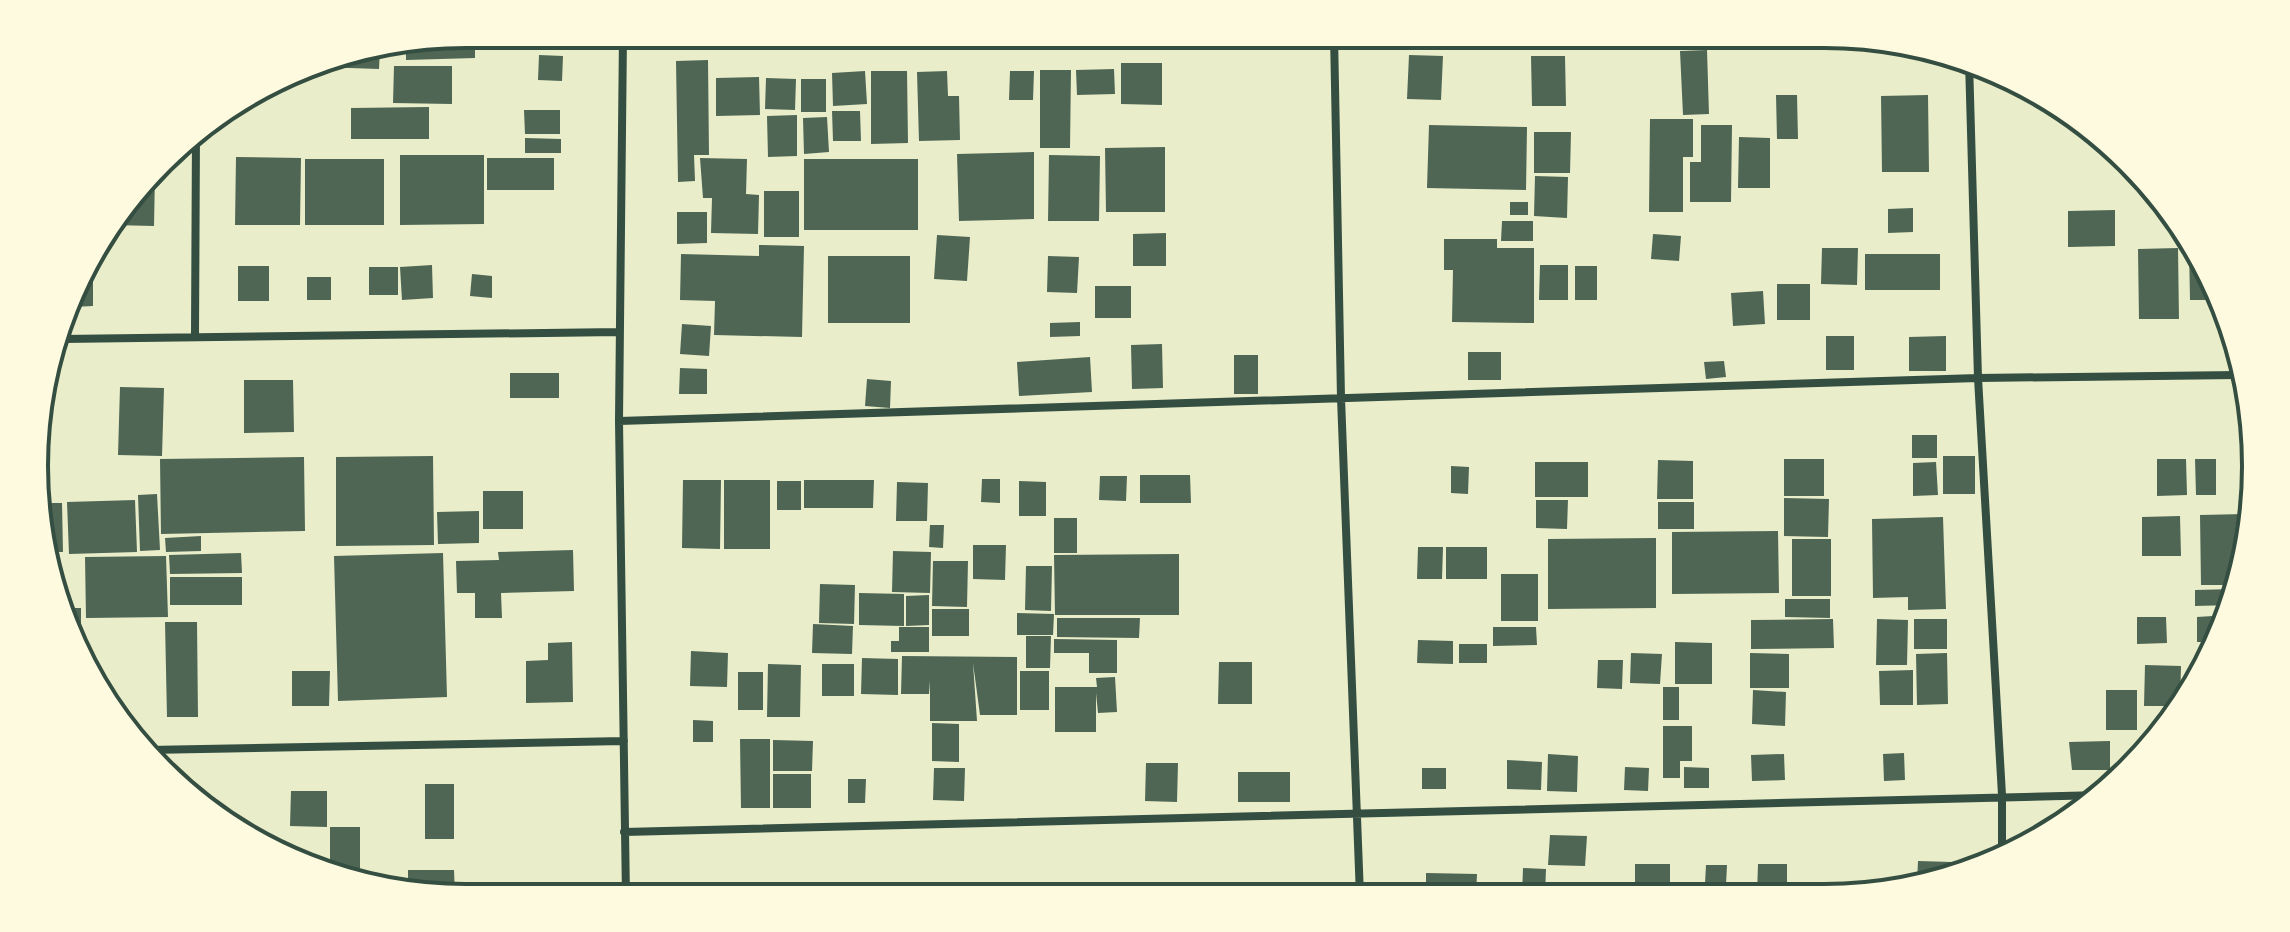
<svg xmlns="http://www.w3.org/2000/svg" width="2290" height="932" viewBox="0 0 2290 932" font-family="Jost,sans-serif">
<style>
.building{fill:#4f6655}
.lines{fill:none;stroke-linecap:round;stroke-linejoin:round}
.minor{stroke:#344e41;stroke-width:8}
.rim{fill:none;stroke:#344e41;stroke-width:4}
</style>
<rect width="100%" height="100%" fill="#e9edc9"/>
<!-- building -->
<path class="building" d="M475 34V58L406 60V44Z
M380 48 379 69 319 67V61L327 57Z
M1707 50 1709 114 1683 115 1680 51Z
M539 55 563 56 562 81 538 80Z
M1409 55 1443 56 1441 100 1407 99Z
M1531 56H1565L1566 106H1532Z
M708 60 709 155H694L695 181 678 182 676 61Z
M1121 63H1162V105L1121 104Z
M394 66H452V104L393 103Z
M1114 69 1115 94 1077 95 1076 70Z
M1040 70H1071L1070 148H1040Z
M865 71 867 104 833 106 832 73Z
M871 71H907L908 143 871 144Z
M947 71 948 96H959L960 140 919 141 917 72Z
M1010 71H1034L1033 100H1009Z
M759 77 760 115 716 116V78Z
M766 78 796 79 795 110 765 109Z
M801 79H826V112H801Z
M1776 95H1797L1798 139H1777Z
M1928 95 1929 172H1882L1881 96Z
M429 107V139H351V108Z
M524 110H560V134H525Z
M832 111H860L861 141H833Z
M797 115V156L768 157 767 116Z
M827 117 829 152 804 154 803 118Z
M1650 119H1693V157H1683V212H1649Z
M1429 125 1527 127 1526 190 1427 188Z
M1701 125H1732L1731 202H1690V162H1701Z
M1534 132H1571L1570 173H1534Z
M1739 137 1770 138V188H1738Z
M525 138 561 139V153H525Z
M1165 147V212H1106L1105 148Z
M1034 152V219L959 221 957 154Z
M400 155H484V224L400 225Z
M1049 155 1100 156 1099 221H1048Z
M236 157 301 158 300 225H235Z
M487 158H554V190H487Z
M700 158 747 159 746 194 759 195 758 234 711 233 712 198H703Z
M305 159H384V225H305Z
M804 159H918V230H804Z
M155 173 154 226 112 225 136 197Z
M2134 174 2144 188 2146 189H2134Z
M1535 176 1568 177 1567 218 1534 216Z
M764 191H799V237H764Z
M1510 202H1528V215H1510Z
M1913 208V232L1888 233V209Z
M2115 210V246L2068 247V211Z
M677 212H707V243L677 244Z
M1502 221H1533V241H1501Z
M1166 233V266H1133V234Z
M1653 234 1681 236 1679 261 1651 259Z
M937 235 970 237 967 281 934 279Z
M1444 239H1497V248H1534V323L1452 322 1453 270H1444Z
M759 245 804 246 802 337 714 335 715 301 680 300 681 254 759 256Z
M2189 246 2211 275 2218 300H2190Z
M1822 248H1858L1857 285 1821 284Z
M2178 248 2179 319H2139L2138 249Z
M1865 254H1940V290H1865Z
M828 256H910V323H828Z
M1048 256 1079 257 1077 293 1047 292Z
M432 265 433 298 402 300 400 267Z
M1540 265H1568V300H1539Z
M238 266H269V301H238Z
M1575 266H1597V300H1575Z
M369 267H398V295H369Z
M472 274 492 276V298L470 296Z
M307 277H331V300H307Z
M82 278H93V306L72 307Z
M1777 284H1810V320H1777Z
M1095 286H1131V318H1095Z
M1763 291 1765 324 1733 326 1731 293Z
M1080 322V336L1050 337V323Z
M682 324 711 326 709 356 680 354Z
M1826 336H1854V370H1826Z
M1946 336V371H1909V337Z
M1162 344 1163 388 1132 389 1131 345Z
M1468 352H1501V380H1468Z
M1234 355H1258V394H1234Z
M1090 357 1092 392 1019 396 1017 362Z
M1724 361 1726 377 1706 379 1704 362Z
M680 368 707 369V394H679Z
M510 373H559V398H510Z
M867 379 891 381 890 408 865 406Z
M244 380H293L294 432 244 433Z
M120 387 164 388 162 456 118 455Z
M45 388V458H39L38 409Z
M1912 435H1937V458H1912Z
M433 456 434 545 336 546V457Z
M1943 456H1975V494H1943Z
M304 457 305 531 161 534 160 459Z
M1784 459H1824V496H1784Z
M2157 459H2186L2187 495 2157 496Z
M2195 459H2216V495H2196Z
M2241 459H2252L2249 482 2241 483Z
M1658 460 1693 461V499H1657Z
M1535 462H1588V497H1535Z
M1936 462 1938 495 1913 496V463Z
M1451 466 1469 467 1468 494 1451 493Z
M1140 475H1190L1191 503H1140Z
M1100 476H1127L1126 501 1099 500Z
M982 479H1000V503L981 502Z
M683 480H721L720 549 682 548Z
M724 480H770V549H724Z
M804 480H874L873 508H804Z
M777 481H801V510H777Z
M1019 481 1046 482V516H1019Z
M897 482 928 483 927 521H896Z
M483 491H523V529H483Z
M157 494 160 550 140 551 138 495Z
M1784 498 1829 499 1828 537 1784 536Z
M135 500 137 552 69 554 67 502Z
M1536 500H1568L1567 529 1536 528Z
M1658 502H1694V529H1658Z
M41 503H62L63 552H43Z
M479 511V543L438 544 437 512Z
M2245 514 2236 585H2201L2200 515Z
M2180 516 2181 556H2142V517Z
M1943 517 1946 609 1908 610V597L1873 598 1872 519Z
M1054 518H1077V553H1054Z
M930 525H944L943 548 929 547Z
M1778 531 1779 593 1672 594V532Z
M201 536V551L166 552 165 538Z
M1656 538V608L1548 609V539Z
M1792 539H1831V596H1792Z
M973 545H1006L1005 580 973 579Z
M1418 547H1443L1442 579H1417Z
M1446 547H1487V579H1446Z
M573 550 574 591 501 593 502 618H475V593H457L456 561 499 560 498 552Z
M893 551 931 552 930 593 892 592Z
M241 553 242 573 170 574 169 555Z
M443 553 447 697 338 701 334 556Z
M1179 554V615H1055L1054 555Z
M166 556 168 617 86 618 85 557Z
M933 561H968L967 607 932 606Z
M1026 566H1052L1051 611 1025 610Z
M1501 574H1538V621H1501Z
M170 577H242V605H170Z
M820 584 855 585 854 624 819 623Z
M2235 589 2233 605 2195 606V590Z
M859 593 904 594V626L859 625Z
M929 595V625L906 626V596Z
M1785 599H1830V618L1785 617Z
M66 608H81V644Z
M932 609H969V636H932Z
M1017 613 1054 614 1053 635H1017Z
M2228 615 2215 642H2197V617Z
M2137 617H2166L2167 643 2137 644Z
M1057 618H1140L1139 638 1057 637Z
M1833 619 1834 648 1751 649V620Z
M1877 619 1908 620 1907 665H1876Z
M1914 619H1947V649H1914Z
M165 622H197L198 717H167Z
M813 624 853 626 852 654 812 653Z
M899 627H929V652H891V641H899Z
M1493 627H1536L1537 645 1493 646Z
M1026 636H1051L1050 668H1026Z
M1054 639 1117 640V673H1089V653H1054Z
M1418 640 1453 641V664L1417 663Z
M572 642 573 702 526 703V661L548 660V643Z
M1675 642 1712 643V684H1675Z
M1459 644H1487V663H1459Z
M691 651 728 653 727 687 690 686Z
M1631 653 1662 654 1660 684 1630 683Z
M1750 653 1789 654V688H1750Z
M1947 653 1948 704 1917 705 1916 654Z
M902 656 1017 657V715H980L973 663 977 721H930V681L929 694H901Z
M862 658 898 659V695L861 694Z
M1598 660H1623L1622 689 1597 688Z
M1219 662H1252V704H1218Z
M768 664 801 665 800 717H767Z
M822 664H854V696H822Z
M2145 665 2181 666 2180 706H2144Z
M1913 670V705H1880L1879 671Z
M292 671H330L329 706H292Z
M1020 671H1049V710H1020Z
M738 672H763V710H738Z
M1115 677 1117 712 1098 713 1096 693V732H1055V687H1097L1096 678Z
M1663 687H1679V720H1663Z
M1753 690 1786 692 1785 726 1752 724Z
M2106 690H2137V730H2106Z
M693 720 713 721V742H693Z
M932 723 959 724V762L932 761Z
M1663 726H1692V761H1680V778H1663Z
M740 739H770V808H741Z
M773 740 813 741 812 771H773Z
M2110 741V770H2072L2069 742Z
M1904 753 1905 780 1884 781 1883 754Z
M1548 754 1578 756 1577 792 1547 791Z
M1784 754 1785 780 1752 781 1751 755Z
M1507 760 1542 762 1541 790 1507 789Z
M1146 763H1178L1177 802 1145 801Z
M1625 767 1649 768 1648 791 1624 790Z
M1684 767 1709 768V788H1684Z
M934 768H965L964 801 933 800Z
M1422 768H1446V789H1422Z
M1238 772H1290V802H1238Z
M773 774H811V808H773Z
M848 779H866L865 803H848Z
M425 784H454V839H425Z
M291 791H327V827L290 826Z
M330 827H360V870H330Z
M1550 835 1587 836 1585 866 1548 865Z
M1918 861 1952 862V873L1917 883Z
M1635 864H1670V895H1635Z
M1758 864H1787V894L1757 895Z
M1706 865H1727L1726 885 1705 884Z
M1523 868 1546 869 1545 895H1522Z
M408 870H454L455 896 408 888Z
M1426 873 1477 874 1476 895H1426Z
M936 884V897H831V886Z
M977 884H999L998 897H976Z
M702 893 729 894V897H702Z"/>
<g class="lines">
<!-- minor -->
<path class="minor" d="M623 34 619 421 626 898
M1334 34 1341 398 1360 896
M1969 61 1978 378 2002 795V857
M195 335 196 132
M62 339 619 332
M619 421 1978 378 2238 375
M148 750 624 741
M624 832 2102 795"/>
</g>
<!-- crop -->
<path d="M0 0H2290V932H0ZM466 48H1824A418 418 0 0 1 2242 466V466A418 418 0 0 1 1824 884H466A418 418 0 0 1 48 466V466A418 418 0 0 1 466 48Z" fill="#fefae0" fill-rule="evenodd"/>
<path class="rim" d="M466 48H1824A418 418 0 0 1 2242 466V466A418 418 0 0 1 1824 884H466A418 418 0 0 1 48 466V466A418 418 0 0 1 466 48Z"/>
</svg>
